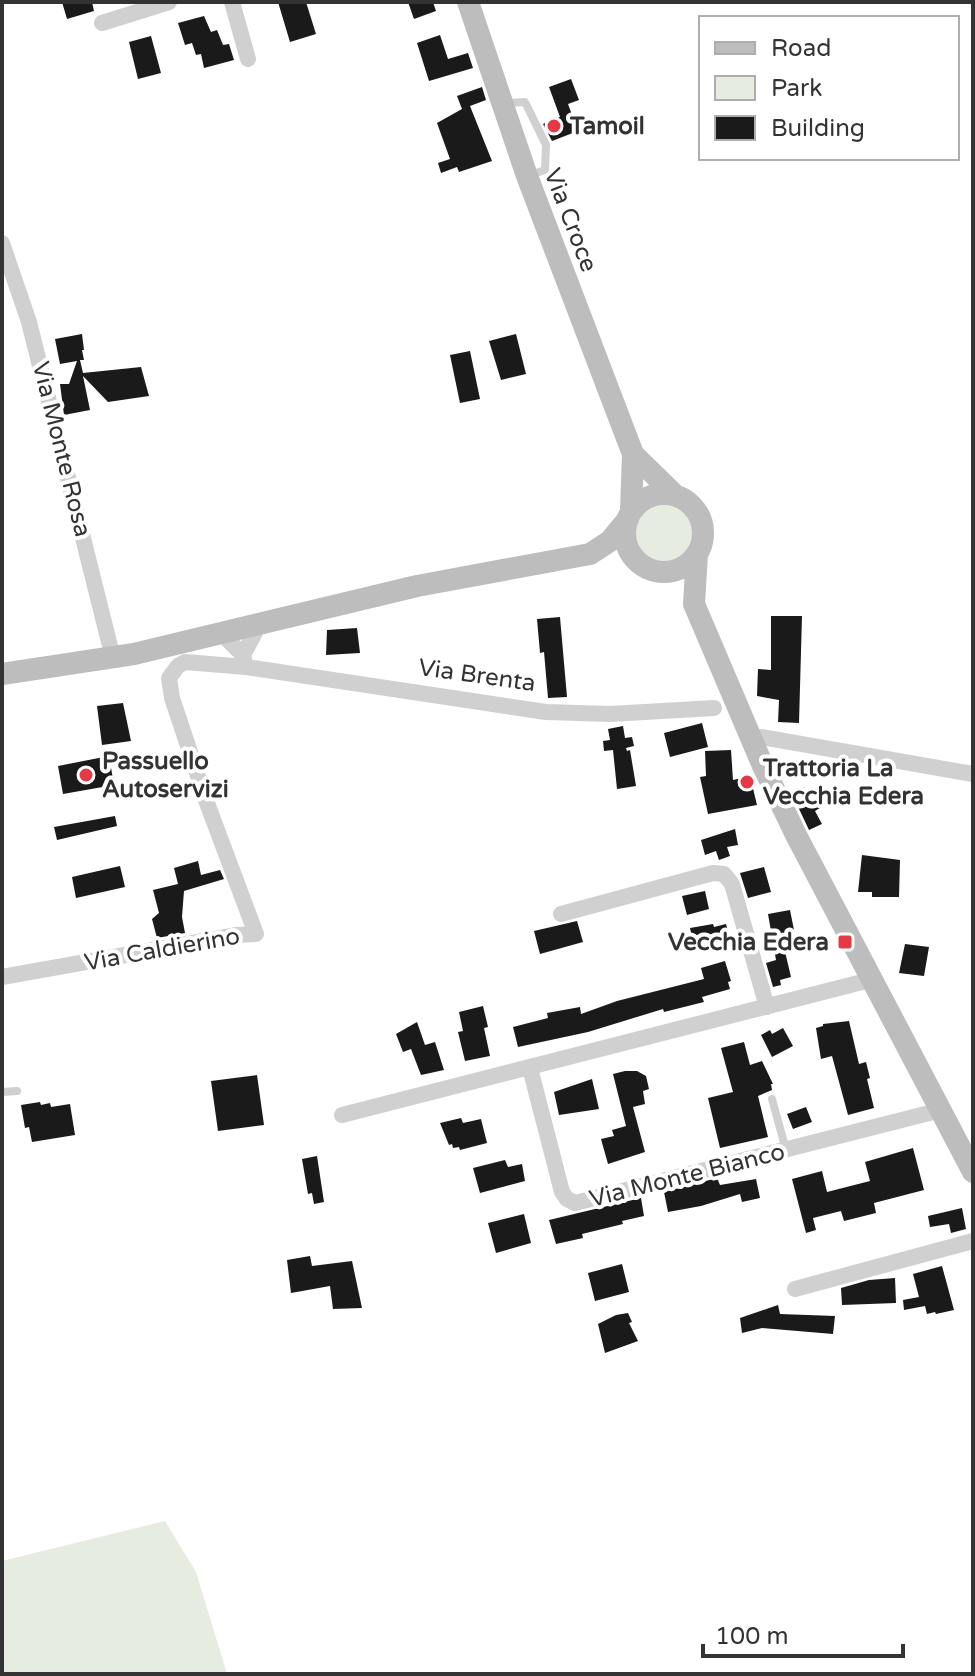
<svg xmlns="http://www.w3.org/2000/svg" width="975" height="1676" viewBox="0 0 975 1676" font-family="'Varela Round',sans-serif">
<style>
.green{fill:#e6ecdf}
.building{fill:#1a1a1a}
.lines{fill:none;stroke-linecap:round;stroke-linejoin:round}
.lane{stroke:#d0d0d0;stroke-width:8}
.street{stroke:#d0d0d0;stroke-width:16}
.secondary{stroke:#bdbdbd;stroke-width:22}
.poi-dot{fill:#e63946;stroke:#fff;stroke-width:3}
.labels{text-anchor:middle;stroke-width:8;stroke-linejoin:round;paint-order:stroke}
.poi-label{font-size:24px;font-weight:bold;fill:#333;stroke:#fff;text-anchor:start}
.street-label{font-size:24px;fill:#333;stroke:#fff}
</style>
<rect width="100%" height="100%" fill="#fff"/>
<!-- green -->
<path class="green" d="M634 534a30 30 0 1 1 60 0a30 30 0 1 1-60 0Z
M165 1521 196 1572 227 1674H2V1561Z"/>
<!-- building -->
<path class="building" d="M62 2H92L94 11 67 19Z
M278 2H306L316 34 290 42Z
M408 2H433L436 11 414 19Z
M204 16 211 32 217 30 223 45 229 44 234 60 204 68 201 54 196 55 192 43 185 45 178 23Z
M440 35 448 59 468 53 473 68 429 81 417 43Z
M151 36 161 73 138 79 129 42Z
M571 79 579 100 568 104 578 131 552 141 543 124 560 117 549 87Z
M482 87 486 100 470 106 492 161 459 172 457 167 441 173 438 163 450 159 437 123 462 109 457 96Z
M82 334 84 350H82L84 360H80L83 373 141 367 149 396 108 402 83 376 90 410 64 415 60 384H69L77 361 60 364 55 339Z
M516 334 526 374 501 380 489 341Z
M470 351 480 399 460 403 450 355Z
M771 616H802L799 723 778 722 779 700 757 696 758 669 771 670Z
M560 617 567 697 548 698 544 652 540 653 537 619Z
M357 628 360 653 326 655 327 630Z
M123 703 131 741 102 745 97 706Z
M702 723 708 747 670 757 664 733Z
M623 726 625 738 632 737 634 746 626 748 627 751 630 750 636 786 617 789 613 750 604 751 603 741 610 740 608 729Z
M731 750 733 780 750 776 757 805 708 814 700 777 706 776 705 751Z
M109 756 114 785 63 794 58 766Z
M804 787 812 801 823 794 828 803 815 811 822 824 809 830 792 794Z
M115 816 117 826 57 840 54 827Z
M735 829 738 845 727 847 730 856 719 860 716 851 705 855 701 840Z
M862 855 900 860 899 897H872V892H858Z
M198 861 201 875 220 870 224 879 184 891 182 917 185 933 157 938 152 919 159 913 153 890 178 884 174 868Z
M120 866 125 887 76 898 72 877Z
M764 867 771 892 748 898 740 873Z
M705 891 709 909 687 915 682 896Z
M790 910 796 940 783 943 791 977 780 980 781 985 773 987 766 963 776 960 768 914Z
M577 921 583 942 540 954 534 931Z
M713 924 714 927 726 924 732 946 716 951 713 940 694 946 690 928Z
M905 944 929 947 924 976 899 973Z
M725 961 731 981 728 982 730 989 702 997 704 1002 664 1012 663 1009 588 1032 518 1047 513 1027 548 1018 547 1013 580 1007 581 1014 617 1001 704 979 701 968Z
M483 1006 488 1027 484 1028 490 1056 465 1061 458 1032 463 1031 459 1012Z
M849 1021 859 1064 866 1062 870 1078 867 1079 874 1108 848 1115 832 1056 821 1059 816 1028 823 1026V1024Z
M417 1022 425 1045 435 1042 444 1070 421 1075 411 1049 403 1052 396 1034Z
M783 1028 793 1046 772 1057 761 1035 770 1030 772 1034Z
M744 1042 750 1065 762 1061 773 1084H771L772 1090 758 1096 768 1137 720 1148 708 1098 733 1092 721 1048Z
M625 1071H637L646 1076 649 1089 643 1091 645 1104 633 1107 645 1152 608 1164 601 1139 614 1136 612 1130 626 1126 613 1074Z
M257 1075 264 1125 218 1131 211 1081Z
M592 1079 599 1109 559 1115 554 1092Z
M40 1102 41 1105 50 1103 51 1107 70 1104 75 1135 32 1142 29 1127 25 1128 21 1105Z
M806 1107 812 1122 793 1129 787 1114Z
M461 1118 463 1123 481 1119 487 1143 460 1150 459 1147 453 1148 452 1144 449 1145 440 1123Z
M913 1148 924 1190 874 1203 876 1213 844 1221 841 1211 813 1218 816 1230 806 1233 792 1179 822 1171 827 1192 870 1181 865 1162Z
M317 1156 324 1202 314 1204 312 1193 308 1194 302 1159Z
M505 1160 508 1167 522 1164 525 1181 480 1193 473 1168Z
M717 1178 720 1185 756 1179 760 1198 742 1202 740 1194 701 1206 668 1212 664 1192Z
M641 1198 644 1216 622 1221 623 1224 582 1234 583 1238 556 1244 549 1220Z
M962 1208 966 1229 951 1233 949 1224 930 1227 928 1216Z
M524 1214 531 1243 496 1253 488 1223Z
M310 1256 312 1266 352 1261 362 1308 333 1309 330 1286 291 1293 287 1260Z
M622 1264 629 1292 595 1301 588 1273Z
M942 1266 954 1310 936 1314 935 1312 927 1314 925 1306 904 1310 903 1300 919 1297 913 1274Z
M895 1278 896 1303 842 1305 841 1288 869 1280Z
M778 1305 780 1314 835 1316 833 1334 762 1328 742 1333 740 1318Z
M628 1313 632 1322 629 1323 638 1341 605 1353 598 1324 616 1315Z"/>
<g class="lines">
<!-- lane -->
<path class="lane" d="M506 103 525 102 546 145 545 170 527 176
M2 1092 17 1091
M772 1099 786 1150"/>
<!-- street -->
<path class="street" d="M232 2 248 59
M102 23 169 2
M2 243 29 322 113 658
M221 633 243 655 246 667
M243 655 259 625
M751 739 761 737 973 774
M561 914 713 873 724 874 732 884 767 1007
M2 977 237 935 256 934 207 803 172 698 169 678 178 666 185 662 246 667 546 712 610 714 714 708
M530 1068 562 1192 567 1199 575 1203 941 1110
M342 1115 874 979
M795 1289 973 1241"/>
<!-- secondary -->
<path class="secondary" d="M468 2 527 176 633 454 675 495
M625 533a39 39 0 1 1 78 0a39 39 0 1 1-78 0Z
M631 511 633 454
M697 554 694 604 763 766 796 835 973 1172
M2 674 134 654 417 586 590 554 610 541 628 519"/>
</g>
<!-- markers -->
<g class="poi-dot">
<circle cx="554" cy="126" r="8"/>
<circle cx="86" cy="775" r="8"/>
<circle cx="747" cy="782" r="8"/>
<rect x="837" y="934" width="16" height="16" rx="4"/>
</g>
<g class="labels">
<!-- poi labels -->
<g class="poi-label">
<text x="570" y="134">Tamoil</text>
<text x="102" y="769">Passuello<tspan x="102" dy="28">Autoservizi</tspan></text>
<text x="763" y="776">Trattoria La<tspan x="763" dy="28">Vecchia Edera</tspan></text>
<text x="829" y="950" text-anchor="end">Vecchia Edera</text>
</g>
<!-- street labels -->
<g class="street-label">
<text transform="translate(571 220) rotate(69)" y="8">Via Croce</text>
<text transform="translate(62 449) rotate(76)" y="8">Via Monte Rosa</text>
<text transform="translate(477 675) rotate(8)" y="8">Via Brenta</text>
<text transform="translate(162 949) rotate(-10)" y="8">Via Caldierino</text>
<text transform="translate(687 1175) rotate(-14)" y="8">Via Monte Bianco</text>
</g>
</g>
<!-- border -->
<rect width="975" height="1676" fill="none" stroke="#333333" stroke-width="8"/>
<!-- legend -->
<rect x="699" y="16" width="260" height="144" fill="#ffffff" stroke="#adadad" stroke-width="2"/>
<rect x="715" y="42" width="40" height="12" fill="#bdbdbd" stroke="#adadad" stroke-width="2"/>
<text x="771" y="56" font-size="24" fill="#333333">Road</text>
<rect x="715" y="76" width="40" height="24" fill="#e6ecdf" stroke="#adadad" stroke-width="2"/>
<text x="771" y="96" font-size="24" fill="#333333">Park</text>
<rect x="715" y="116" width="40" height="24" fill="#1a1a1a" stroke="#adadad" stroke-width="2"/>
<text x="771" y="136" font-size="24" fill="#333333">Building</text>
<!-- scale -->
<path d="M703 1644v12h200v-12" fill="none" stroke="#333333" stroke-width="4"/>
<text x="715" y="1644" font-size="24" fill="#333333" stroke="#ffffff" stroke-width="6" paint-order="stroke">100 m</text>
</svg>
